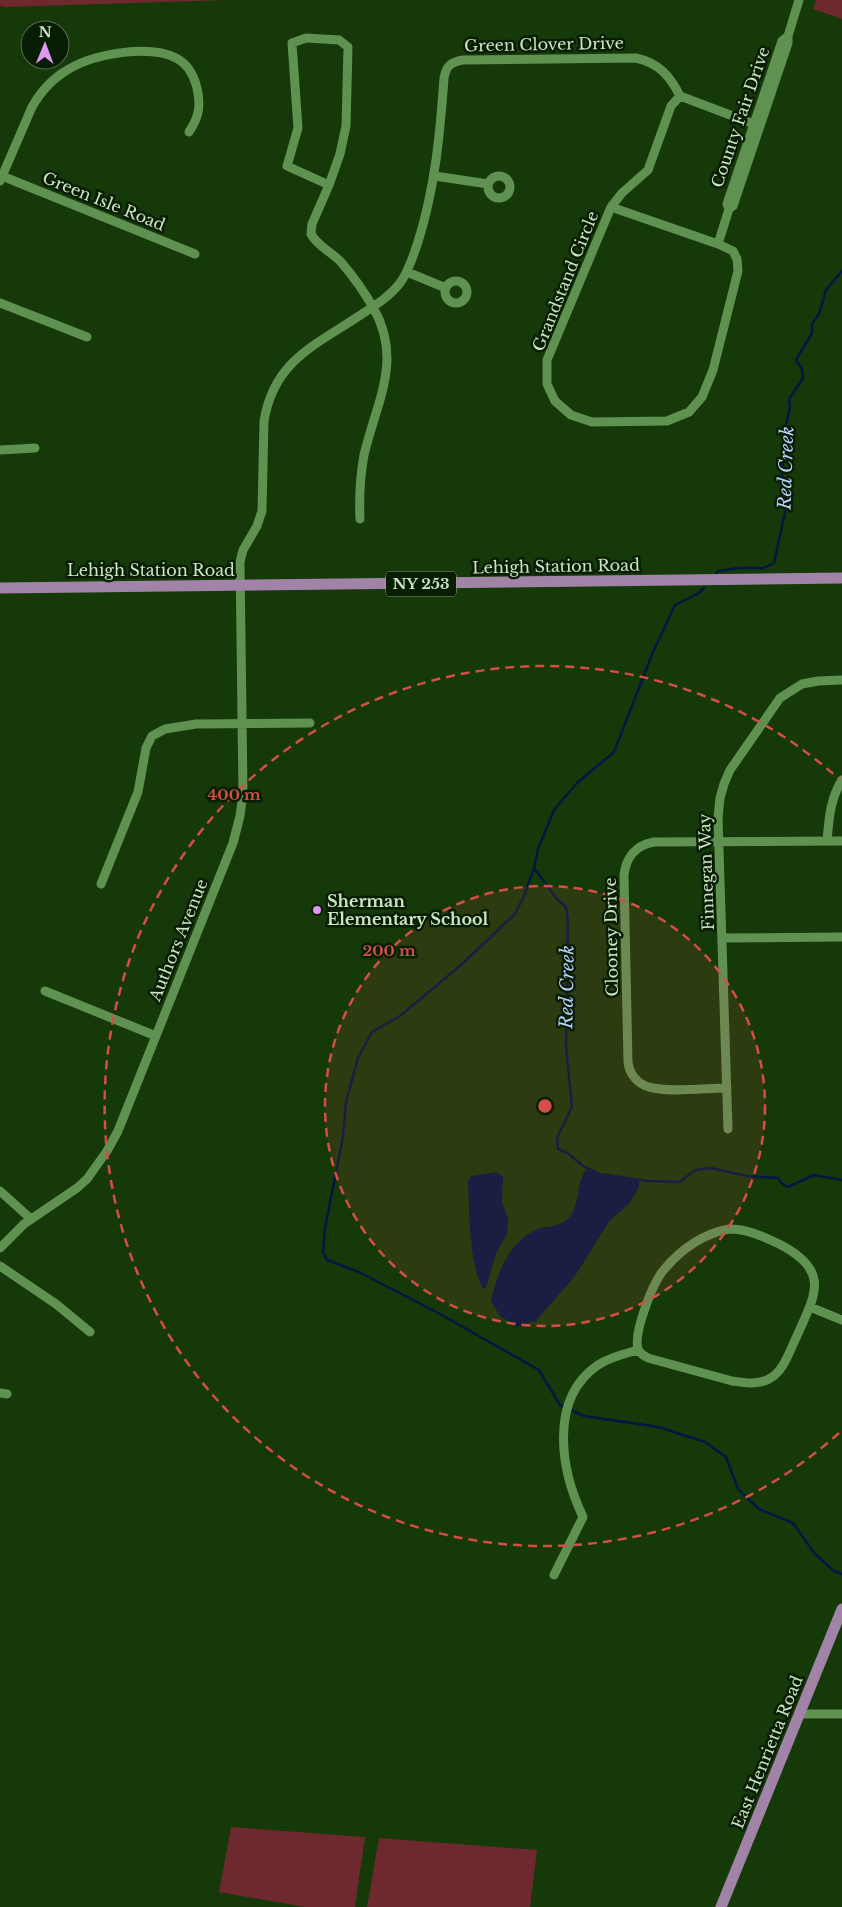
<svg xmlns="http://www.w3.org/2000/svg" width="842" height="1907" viewBox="0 0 842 1907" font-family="'Libre Baskerville',serif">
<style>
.green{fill:#6d292e}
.water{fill:#011942}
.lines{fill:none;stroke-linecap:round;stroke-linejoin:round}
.stream{stroke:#011942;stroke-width:2.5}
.minor{stroke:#5f9151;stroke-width:9}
.major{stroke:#a083a7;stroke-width:11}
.ring{fill:none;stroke:#d44e47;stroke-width:2.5;stroke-dasharray:9 6}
.poi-dot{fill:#df98f2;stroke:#091d04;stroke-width:2}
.labels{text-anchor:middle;stroke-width:5;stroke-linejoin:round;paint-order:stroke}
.shield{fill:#091d04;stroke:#91a98a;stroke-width:1}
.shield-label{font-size:15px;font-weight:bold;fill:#cbe5c4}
.street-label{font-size:16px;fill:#cbe5c4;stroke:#091d04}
.poi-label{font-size:16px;font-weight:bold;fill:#cbe5c4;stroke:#091d04;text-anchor:start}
.water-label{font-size:18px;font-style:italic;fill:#b7d3fe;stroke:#091d04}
.centre{fill:#d44e47;stroke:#091d04;stroke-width:2.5}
.ring-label{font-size:15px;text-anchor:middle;font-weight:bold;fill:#d44e47;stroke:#091d04;stroke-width:5;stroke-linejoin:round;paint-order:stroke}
</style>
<rect width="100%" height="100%" fill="#153908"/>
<!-- green -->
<path class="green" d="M0 0H228L6 7 0 6Z
M816 0H842V19L813 9Z
M231 1827 365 1837 355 1907H305L219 1892Z
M379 1838 537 1850 530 1907H367Z"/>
<!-- water -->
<path class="water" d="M586 1170 607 1176 639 1179V1187L629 1204 610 1220 575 1276 536 1321 517 1326 500 1316 491 1301C497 1273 509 1241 538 1229 546 1226 558 1227 564 1222 582 1209 574 1186 586 1170Z
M497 1172 503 1177 502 1203 508 1218 507 1234 496 1253 486 1288 483 1289C468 1260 470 1215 468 1182L471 1176Z"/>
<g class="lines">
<!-- stream -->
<path class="stream" d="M716 574 718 571 739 568H764L774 563 787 503 782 485V469L785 453 783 438 790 407 789 399 803 378 802 369 796 360 812 333V324L819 314 826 290 842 271
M704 588 699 593 675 605 653 652 614 752 577 783 554 810 538 849 534 868 557 899 566 907 568 920 566 1046 572 1107 557 1138 558 1149 569 1154 583 1166 600 1174 647 1181 680 1182 695 1170 711 1168 747 1176 778 1178 781 1183 788 1187 814 1175 842 1180
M534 868 524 896 515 914 461 965 400 1016 372 1032 358 1058 346 1102 343 1137 325 1228 323 1252 327 1260 359 1272 440 1314 539 1370 560 1405 584 1416 658 1427 705 1442 726 1457 738 1489 759 1509 793 1523 815 1554 834 1571 842 1574"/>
<!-- minor -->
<path class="minor" d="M788 36 782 41 727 204 729 209 733 206 788 43V36L799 0
M306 38 339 40 348 47 346 126 340 154 329 185 287 166 298 128 292 43Z
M680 96 754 124
M488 187a11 11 0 1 1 22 0a11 11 0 1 1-22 0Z
M2 176 195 254
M435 176 488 184
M0 181 32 107C41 91 53 78 69 69 94 54 149 44 176 58 188 64 194 76 197 88 201 106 199 117 189 132
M329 185 312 224 311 234C318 247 332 252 341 262 353 276 365 293 374 309 403 361 376 403 364 455 360 477 359 497 360 519
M611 207 718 244 733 251 737 259 738 271 713 370 702 397 689 412 667 421 592 422 571 415 555 401 547 384V360L611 207 622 193 648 170 671 106 680 96
M718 244 729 209
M407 272 446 288
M445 292a11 11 0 1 1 22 0a11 11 0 1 1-22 0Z
M0 303 87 337
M0 450 35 448
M827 841C829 819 830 799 842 780
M101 884 138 792 146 748 152 736 165 729 196 724 310 723
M723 938 842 937
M45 991 156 1036
M727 1088C707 1088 666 1093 649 1087 637 1084 629 1073 628 1062L624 875C626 857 636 845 654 842L842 841
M728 1129 718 818 720 798 724 784 730 770 780 698 802 684 818 681 842 680
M0 1191 31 1219
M729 1229C748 1229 762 1236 779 1244 832 1271 815 1295 796 1338 789 1352 784 1371 769 1379 757 1385 745 1383 732 1381L648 1358C644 1356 641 1354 639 1351 631 1337 653 1284 662 1272 679 1251 702 1234 729 1229Z
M0 1248 24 1224 77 1188 87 1179 107 1151 118 1131 233 843 240 816 243 793 240 562 243 550 257 526 262 511 264 421C274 360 316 345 362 314 376 305 390 296 400 283 409 271 413 256 418 242 435 188 440 134 444 78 446 66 451 62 463 60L636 58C659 63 670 76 680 96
M0 1266 56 1304 90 1332
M810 1307 842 1320
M0 1393 7 1394
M554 1575 583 1517C561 1471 548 1399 598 1365 610 1357 624 1354 638 1350
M800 1714H842"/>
<!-- major -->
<path class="major" d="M0 588 842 578
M721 1907 842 1609"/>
</g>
<!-- distance rings -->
<circle cx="545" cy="1106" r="220" fill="#d44e47" fill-opacity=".12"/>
<g class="ring">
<circle cx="545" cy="1106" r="220"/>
<path d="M839 1433A440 440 0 1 1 839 779"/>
</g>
<!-- markers -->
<circle class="poi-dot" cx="317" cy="910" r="5"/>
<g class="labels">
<!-- shield labels -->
<rect class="shield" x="386" y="571.5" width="70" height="25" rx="4"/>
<g class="shield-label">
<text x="421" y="589">NY 253</text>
</g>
<!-- street labels -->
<g class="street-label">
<text transform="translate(544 44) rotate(-1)" y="6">Green Clover Drive</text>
<text transform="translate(740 117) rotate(-71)" y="6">County Fair Drive</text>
<text transform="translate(104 201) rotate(22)" y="6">Green Isle Road</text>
<text transform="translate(565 281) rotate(-68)" y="6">Grandstand Circle</text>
<text transform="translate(556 566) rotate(-1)" y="6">Lehigh Station Road</text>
<text x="151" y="576">Lehigh Station Road</text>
<text transform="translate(706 872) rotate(-92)" y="6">Finnegan Way</text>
<text transform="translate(611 937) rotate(-91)" y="6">Clooney Drive</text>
<text transform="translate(178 940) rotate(-68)" y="6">Authors Avenue</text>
<text transform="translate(767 1752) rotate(-68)" y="6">East Henrietta Road</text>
</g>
<!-- poi labels -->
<g class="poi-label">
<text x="327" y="907">Sherman<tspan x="327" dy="18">Elementary School</tspan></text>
</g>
<!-- water labels -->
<g class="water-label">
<text transform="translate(786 468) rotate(-88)" y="6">Red Creek</text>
<text transform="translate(567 987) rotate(-89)" y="6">Red Creek</text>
</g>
</g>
<circle cx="545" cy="1106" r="8" class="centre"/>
<g class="ring-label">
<text x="234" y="800">400 m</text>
<text x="389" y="956">200 m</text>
</g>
<!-- north arrow -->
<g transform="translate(45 45) rotate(1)"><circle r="24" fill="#091d04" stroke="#576d51"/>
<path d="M0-4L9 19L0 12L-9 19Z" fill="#df98f2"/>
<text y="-8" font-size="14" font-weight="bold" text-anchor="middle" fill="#cbe5c4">N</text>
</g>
</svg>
